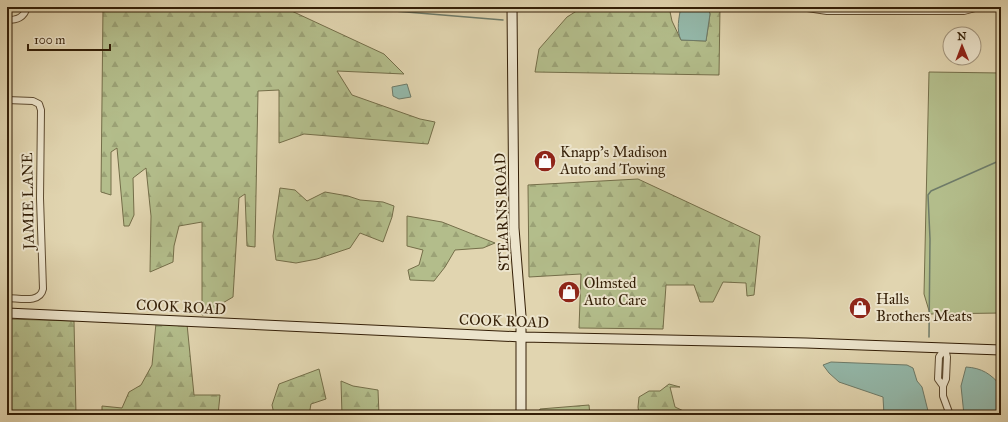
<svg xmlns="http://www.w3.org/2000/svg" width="1008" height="422" viewBox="0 0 1008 422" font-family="'IM FELL Great Primer',serif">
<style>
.green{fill:#b3bd8b;stroke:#746e49}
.forest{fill:url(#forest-firs);stroke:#746e49}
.water{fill:#94b9ab;stroke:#6e7b69}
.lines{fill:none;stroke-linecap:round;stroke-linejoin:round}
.stream{stroke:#6e7b69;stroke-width:1.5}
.street-casing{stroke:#5f4c31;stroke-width:8}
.secondary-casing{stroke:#341f07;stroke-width:11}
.street{stroke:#ece4cc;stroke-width:6}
.secondary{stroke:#ece4cc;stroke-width:9}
.labels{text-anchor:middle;stroke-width:4;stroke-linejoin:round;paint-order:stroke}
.poi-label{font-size:15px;fill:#341f07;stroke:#ece4cc;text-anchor:start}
.street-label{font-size:15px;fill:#341f07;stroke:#ece4cc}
</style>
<defs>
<pattern id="forest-firs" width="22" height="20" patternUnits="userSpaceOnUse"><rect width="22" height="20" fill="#b3bd8b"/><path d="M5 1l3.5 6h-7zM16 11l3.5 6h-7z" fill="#9ba276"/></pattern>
</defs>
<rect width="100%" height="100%" fill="#e1d5b0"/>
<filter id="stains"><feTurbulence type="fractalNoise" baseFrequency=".005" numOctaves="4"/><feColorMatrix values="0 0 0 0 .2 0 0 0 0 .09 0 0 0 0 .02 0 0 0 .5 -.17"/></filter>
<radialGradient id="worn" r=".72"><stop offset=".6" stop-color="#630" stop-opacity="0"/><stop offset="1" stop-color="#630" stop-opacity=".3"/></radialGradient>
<!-- green -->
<path class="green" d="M929 72 1001 73V313L930 314 924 294Z"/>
<!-- forest -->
<path class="forest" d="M103 7H283L384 54 404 74 337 71 352 95 420 119 435 122 428 144 304 134 279 143V90L258 91 255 247 247 246 245 194 239 198 233 297 221 304 217 312 202 315V222L179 226 174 246 173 262 150 272 151 216 146 168 133 178 134 215 129 226H124L117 148 111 152V195L101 192Z
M583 7H669L672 21 681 40 706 41 710 14 708 7H720L719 75 535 72 539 49 567 17Z
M638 179 760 236 754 295 747 296 746 283 723 282 713 302H700L694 285H666L663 329 579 328 581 274 529 277 528 185Z
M280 188 295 190 307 201 325 192 348 196 360 200 383 202 394 206 392 217 383 242 360 233 350 248 317 259 296 263 276 260 273 236Z
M407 216 442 222 495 243 483 248 455 250 445 267 434 281 410 280 408 270 419 265 423 250 407 246Z
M7 319 74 321 76 415H7Z
M156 323 187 324 194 395H220L218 415H102V406L122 408 129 392 141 385 152 365Z
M319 369 326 399 311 404 309 415 274 414 272 405 279 384Z
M341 381 353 386 378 390 379 415H342Z
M669 384 680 387H670L675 407 692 415H639L638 407 639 397 649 391H660Z
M589 405 590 415H538L540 409Z"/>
<!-- water -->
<path class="water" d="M681 7H708L710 14 706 41 681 40C676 30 679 17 681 7Z
M407 84 411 97 399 99 393 96 392 87Z
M831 362 907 365 913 368 917 381 922 387 929 415H884L883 397 839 382 829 373 823 365Z
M966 367C982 368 991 374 1001 386V415H964L961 386Z"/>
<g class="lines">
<!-- stream -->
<path class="stream" d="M346 7 503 20
M929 337 930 239 928 195 931 191 1001 160"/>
<!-- street casing -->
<g class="street-casing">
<path id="street" d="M801 7 827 11H964L979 7
M7 20C17 20 24 18 27 7
M7 100 33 101 39 104 41 110 40 198 43 289C40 304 19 298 7 298
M945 348 947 357 946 379 943 386V396L950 415
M943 386 938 379 939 357 945 348"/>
</g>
<!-- secondary casing -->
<g class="secondary-casing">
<path id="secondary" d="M512 7 514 228 521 316V415
M7 313 522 337 806 343 1001 350"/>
</g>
<!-- street -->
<use href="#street" class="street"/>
<!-- secondary -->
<use href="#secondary" class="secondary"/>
</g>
<!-- icons -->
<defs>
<g id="shop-disc" transform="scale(1.15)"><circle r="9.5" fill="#8f2418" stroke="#ece4cc"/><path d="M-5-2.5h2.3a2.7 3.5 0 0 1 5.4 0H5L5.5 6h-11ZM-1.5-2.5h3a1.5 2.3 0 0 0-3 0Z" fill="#fff"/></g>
</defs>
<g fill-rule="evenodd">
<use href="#shop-disc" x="545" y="161"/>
<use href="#shop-disc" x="569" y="292"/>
<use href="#shop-disc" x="860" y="308"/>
</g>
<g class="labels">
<!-- poi labels -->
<g class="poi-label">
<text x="560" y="157">Knapp's Madison<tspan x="560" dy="17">Auto and Towing</tspan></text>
<text x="584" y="288">Olmsted<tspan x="584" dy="17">Auto Care</tspan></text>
<text x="876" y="304">Halls<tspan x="876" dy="17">Brothers Meats</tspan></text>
</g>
<!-- street labels -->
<g class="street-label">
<text transform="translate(28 201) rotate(-91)" y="5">JAMIE LANE</text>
<text transform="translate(502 212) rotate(-92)" y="5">STEARNS ROAD</text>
<text transform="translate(181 307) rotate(3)" y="5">COOK ROAD</text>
<text transform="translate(504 321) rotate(2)" y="5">COOK ROAD</text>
</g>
</g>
<!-- margin -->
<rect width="1008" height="422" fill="none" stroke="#e1d5b0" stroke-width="24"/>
<rect x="8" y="8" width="992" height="406" fill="none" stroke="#341f07" stroke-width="2"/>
<rect x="12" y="12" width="984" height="398" fill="none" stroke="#341f07"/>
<!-- north arrow -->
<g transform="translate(962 46) rotate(359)"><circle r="19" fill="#ece4cc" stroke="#a2957d"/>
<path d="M0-3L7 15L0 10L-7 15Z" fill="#8f2418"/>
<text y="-6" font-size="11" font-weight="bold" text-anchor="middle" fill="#341f07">N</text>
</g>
<!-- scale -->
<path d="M28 44v6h82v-6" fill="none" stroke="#341f07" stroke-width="2"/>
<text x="34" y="44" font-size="12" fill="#341f07" stroke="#ece4cc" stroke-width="3" paint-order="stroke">100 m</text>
<rect width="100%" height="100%" filter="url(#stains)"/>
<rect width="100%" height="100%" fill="url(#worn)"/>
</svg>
